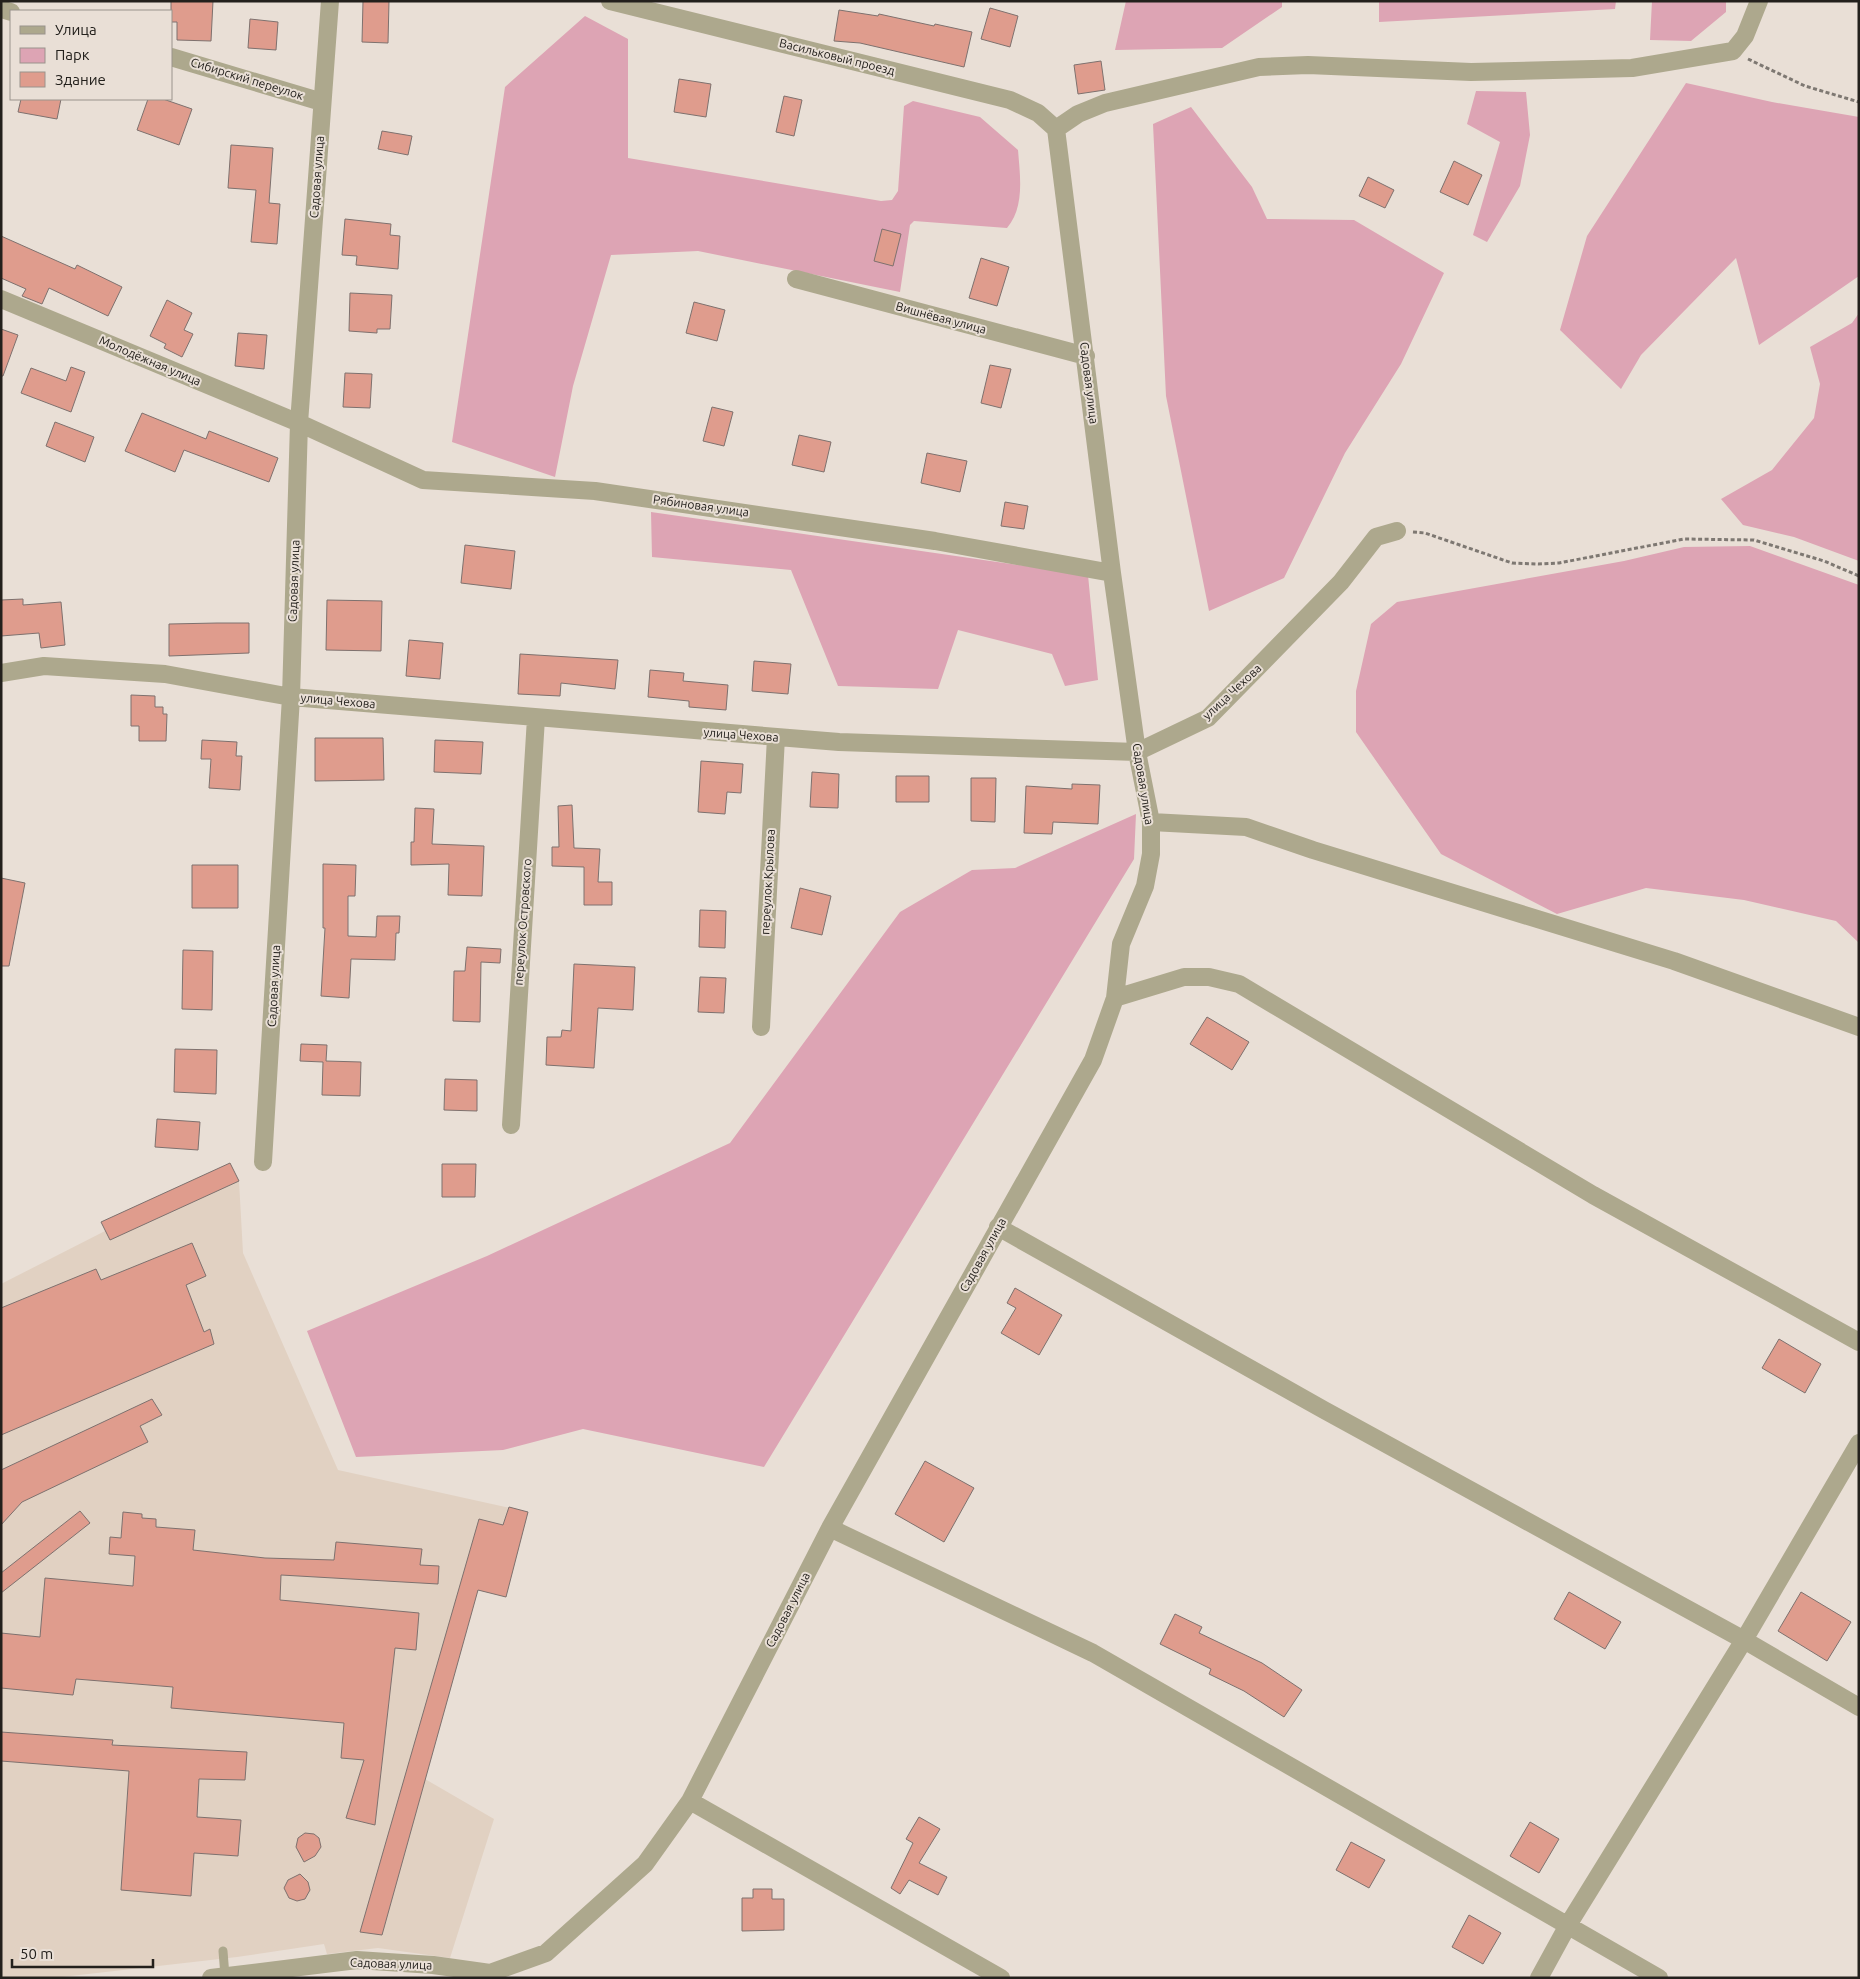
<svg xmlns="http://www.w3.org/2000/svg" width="1860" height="1979" viewBox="0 0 1860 1979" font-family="Ubuntu,sans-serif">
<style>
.built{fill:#e1d1c2}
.green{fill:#dda4b4}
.building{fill:#df9c8d;stroke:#7e716e}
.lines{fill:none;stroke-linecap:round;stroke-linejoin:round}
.path{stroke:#7e7872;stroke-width:3;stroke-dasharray:4 2.5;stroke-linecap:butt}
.lane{stroke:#ada88d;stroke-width:9}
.street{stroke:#ada88d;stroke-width:18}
.labels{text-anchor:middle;stroke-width:4;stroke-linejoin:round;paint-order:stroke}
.street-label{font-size:12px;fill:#23201c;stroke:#e9dfd6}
</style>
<rect width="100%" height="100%" fill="#e9dfd6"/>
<!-- built -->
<path class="built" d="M230 1163 239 1181 243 1253 338 1470 528 1512 506 1597 478 1590 425 1779 494 1819 450 1958 378 1948 327 1954 324 1944 237 1957 53 1978H1V1284L105 1231 101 1222Z"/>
<!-- green -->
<path class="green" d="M1126 1H1282V7L1222 48 1115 50Z
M1379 1H1616L1615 9 1379 22Z
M1652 1H1726V12L1691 41 1650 40Z
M585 16 628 39V158L881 201 892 200 898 191 904 106 913 101 980 117 1018 150C1020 176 1025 207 1007 228L914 221 910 225 900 292 698 251 611 255 573 386 555 477 452 442 505 87Z
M1686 83 1772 102 1859 117V276L1759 345 1736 258 1641 355 1621 389 1560 330 1587 236Z
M1476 91 1526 92 1530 135 1520 186 1487 242 1473 235 1500 142 1467 124Z
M1191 107 1252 187 1267 219 1354 220 1444 273 1401 364 1345 453 1284 578 1209 611 1166 396 1153 124Z
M1859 313V561L1794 537 1743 525 1721 499 1772 470 1814 418 1820 384 1810 347 1852 323Z
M651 512 1088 575 1098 680 1065 686 1052 654 958 630 938 689 838 686 791 570 652 557Z
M1750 546 1859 585V943L1836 921 1744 900 1646 888 1557 914 1441 854 1356 732V691L1371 624 1397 602 1624 561 1684 547Z
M1136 814 1134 859 764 1467 583 1429 503 1450 356 1457 307 1331 487 1256 730 1143 900 912 972 870 1015 868Z"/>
<!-- building -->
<path class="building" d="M171 1H213L211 41 177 40V22H171Z
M363 1H389L388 43 362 42Z
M990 8 1018 16 1010 47 981 39Z
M839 10 878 16 879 14 934 26 935 24 972 32 964 67 860 43 834 41Z
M250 19 278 22 276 50 248 48Z
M1101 61 1105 90 1078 94 1074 65Z
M679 79 711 84 706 117 674 112Z
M784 96 802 100 794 136 776 132Z
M21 99H61L57 119 18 112Z
M148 99H163L192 109 179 145 137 130Z
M382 131 412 136 408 155 378 149Z
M231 145 273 148 269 203 280 204 277 244 251 242 256 190 228 188Z
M1454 161 1482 175 1468 205 1440 192Z
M1368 177 1394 190 1385 208 1359 196Z
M345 219 391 224 390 235 400 236 398 269 356 265 357 256 342 255Z
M882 229 901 234 893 266 874 261Z
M1 236 75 269 77 265 122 287 108 316 49 288 42 304 22 296 26 289 1 278Z
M981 258 1009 267 997 306 969 298Z
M350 293 392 295 390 329H377V333L349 331Z
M167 300 192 313 184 330 193 334 182 357 164 348 166 344 150 336Z
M694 302 725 310 717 341 686 333Z
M1 329 18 335 3 376H1Z
M238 333 267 335 264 369 235 366Z
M990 365 1011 369 1001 408 981 403Z
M71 367 85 372 71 412 21 393 31 368 66 381Z
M345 373 372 374 370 408 343 407Z
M712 407 733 412 724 446 703 441Z
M142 413 206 439 209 431 278 458 269 482 184 450 175 472 125 451Z
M55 422 94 437 85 462 46 446Z
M799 435 831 442 824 472 792 465Z
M927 453 967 461 960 492 921 483Z
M1005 502 1028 506 1024 529 1001 526Z
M465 545 515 551 511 589 461 583Z
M23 599V605L61 602 65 645 41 648 39 633 1 636V600Z
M327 600 382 601 381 651 326 650Z
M217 623H249V653L169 656V624Z
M409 640 443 643 440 679 406 676Z
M520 654 618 660 615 689 561 683 560 696 518 694Z
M754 661 791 664 788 694 752 691Z
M650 670 684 673 683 681 728 685 726 710 689 707V701L648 697Z
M131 695 155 696V707H163V714H167L166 741H139V726H131Z
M315 738H383L384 780 315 781Z
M202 740 237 742 236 756H242L240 790 209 788 211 759H201Z
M435 740 483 742 481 774 434 772Z
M701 761 743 764 741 793 727 792 725 814 698 812Z
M812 772 839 774 838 808 810 807Z
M896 776H929V802H896Z
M971 778H996L995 822 971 821Z
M1072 784 1100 785 1098 824 1053 822 1052 834 1024 833 1026 786 1072 789Z
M572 805 574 848 600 849 598 882H612V905H584V867L552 866V847H559L558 806Z
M415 808 434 809 432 844 484 846 482 896 448 895 449 864 411 865V842H414Z
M323 864 356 865 355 896H348V936L376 937 377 916H400L399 933H396L395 960 351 959 349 998 321 996 325 928H323Z
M192 865H238V908H192Z
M1 878 25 883 9 966H1Z
M800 888 831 896 822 935 791 928Z
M700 910 726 911 725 948 699 947Z
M467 947 501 949 500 963 481 962 480 1022 453 1021 454 971H465Z
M183 950 213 951 212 1010 182 1009Z
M574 964 635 967 633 1010 598 1008 594 1068 546 1065 547 1037H561L562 1030 571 1031Z
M700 977 726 978 724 1013 698 1012Z
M1207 1017 1249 1042 1232 1070 1190 1044Z
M301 1044 327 1045 326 1061 361 1062 360 1096 322 1095 323 1062 300 1061Z
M175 1049 217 1050 216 1094 174 1092Z
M445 1079 477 1080V1111L444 1110Z
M157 1119 200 1122 198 1150 155 1147Z
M230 1163 239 1181 110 1240 101 1222Z
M442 1164H476L475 1197H442Z
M192 1243 206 1276 186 1285 204 1332 210 1329 214 1344 1 1435V1308L96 1269 101 1280Z
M1015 1288 1062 1315 1039 1355 1001 1333 1016 1308 1007 1303Z
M1779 1339 1821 1364 1805 1393 1762 1368Z
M152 1399 162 1415 140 1426 148 1442 22 1502 1 1525V1470Z
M925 1461 974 1488 944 1542 895 1514Z
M509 1507 528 1512 506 1597 478 1590 382 1935 360 1932 479 1519 503 1525Z
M80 1511 90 1523 1 1593V1573Z
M123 1512 142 1514V1518L156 1519V1527L195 1530 193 1550 265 1558 334 1560 336 1542 422 1549 420 1565 439 1566 438 1584 281 1575 280 1600 419 1613 416 1650 395 1648 375 1825 346 1818 364 1760 341 1758 344 1723 171 1708 173 1687 76 1679 73 1695 1 1688V1633L40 1637 45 1578 133 1586 135 1556 109 1554 110 1537 121 1538Z
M1569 1592 1621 1622 1605 1649 1554 1619Z
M1801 1592 1851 1622 1827 1661 1778 1631Z
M1175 1614 1202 1627 1199 1633 1262 1663 1302 1690 1284 1717 1244 1691 1209 1674 1211 1669 1160 1644Z
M1 1732 113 1740 112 1745 247 1752 245 1780 199 1779 197 1817 241 1820 238 1856 194 1853 191 1896 121 1890 129 1771 1 1761Z
M919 1817 940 1829 919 1863 947 1877 938 1895 909 1880 900 1894 891 1888 913 1843 906 1839Z
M1530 1822 1559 1839 1539 1873 1510 1856Z
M305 1833 314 1834 319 1838 321 1847 315 1856 304 1862 296 1847 298 1838Z
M1351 1842 1385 1860 1369 1888 1336 1870Z
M300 1874 308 1882 310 1890 305 1899 297 1901 289 1898 284 1888 288 1880Z
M753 1889H772V1899H784V1930L742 1931V1898H753Z
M1469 1915 1501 1933 1483 1964 1452 1947Z"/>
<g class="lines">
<!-- path -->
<path class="path" d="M1748 59 1805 86 1859 102
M1413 532 1425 533 1512 563 1538 564 1559 563 1684 539 1754 540 1824 561 1859 576"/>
<!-- lane -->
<path class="lane" d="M223 1951 225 1976"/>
<!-- street -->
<path class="street" d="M610 1 1010 100 1038 113 1056 129
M1 9 11 12
M171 57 322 102
M1056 129 1078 114 1105 103 1259 67 1308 65 1471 72 1632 68 1733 51 1745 36 1759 1
M796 279 1086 356
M1 299 299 423 423 480 595 491 935 541 1112 573
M1 673 44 666 165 674 291 697 839 742 1137 752 1208 718 1341 582 1376 537 1397 531
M1151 822 1246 827 1313 850 1674 961 1859 1027
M1115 998 1184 977H1209L1239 984 1593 1195 1859 1342
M761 1027 776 737
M511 1125 536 718
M263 1162 291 697 299 423 330 1
M998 1227 1324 1410 1744 1640 1859 1707
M830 1528 1093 1653 1659 1978
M690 1801 1001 1978
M211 1978 357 1960 433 1965 490 1973 546 1953 645 1864 690 1801 830 1528 1093 1060 1115 998 1121 944 1145 886 1151 854V822L1137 752 1112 573 1056 129
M1539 1978 1568 1925 1744 1640 1859 1443"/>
</g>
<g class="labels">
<!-- street labels -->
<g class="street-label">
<text transform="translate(837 57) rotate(14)" y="4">Васильковый проезд</text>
<text transform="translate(247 79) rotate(17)" y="4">Сибирский переулок</text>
<text transform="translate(317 177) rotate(-86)" y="4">Садовая улица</text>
<text transform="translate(941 318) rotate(15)" y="4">Вишнёвая улица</text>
<text transform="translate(150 361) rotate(23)" y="4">Молодёжная улица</text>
<text transform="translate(1089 383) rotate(83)" y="4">Садовая улица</text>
<text transform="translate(701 506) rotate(8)" y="4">Рябиновая улица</text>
<text transform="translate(294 581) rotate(-88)" y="4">Садовая улица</text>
<text transform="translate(1232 692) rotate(-43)" y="4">улица Чехова</text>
<text transform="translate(338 701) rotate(5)" y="4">улица Чехова</text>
<text transform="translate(741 735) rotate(4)" y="4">улица Чехова</text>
<text transform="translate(1143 784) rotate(81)" y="4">Садовая улица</text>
<text transform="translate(768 882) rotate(-87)" y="4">переулок Крылова</text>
<text transform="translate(523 922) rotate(-86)" y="4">переулок Островского</text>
<text transform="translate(274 986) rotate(-87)" y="4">Садовая улица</text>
<text transform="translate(983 1255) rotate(-61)" y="4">Садовая улица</text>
<text transform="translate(788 1610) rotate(-63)" y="4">Садовая улица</text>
<text transform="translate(391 1964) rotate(2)" y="4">Садовая улица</text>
</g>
</g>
<!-- border -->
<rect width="1860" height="1979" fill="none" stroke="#23201c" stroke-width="5"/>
<!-- legend -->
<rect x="10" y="10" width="162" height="90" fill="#e9dfd6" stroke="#9a938c"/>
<rect x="20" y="26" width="25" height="8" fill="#ada88d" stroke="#9a938c"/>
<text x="55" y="35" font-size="15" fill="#23201c">Улица</text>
<rect x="20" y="48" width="25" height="15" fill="#dda4b4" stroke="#9a938c"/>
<text x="55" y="60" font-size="15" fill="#23201c">Парк</text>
<rect x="20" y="72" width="25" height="15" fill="#df9c8d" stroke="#9a938c"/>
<text x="55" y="85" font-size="15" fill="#23201c">Здание</text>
<!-- scale -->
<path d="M12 1959v8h141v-8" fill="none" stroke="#23201c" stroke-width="2.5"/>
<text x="20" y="1959" font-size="15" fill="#23201c" stroke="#e9dfd6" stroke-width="4" paint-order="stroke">50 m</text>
</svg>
